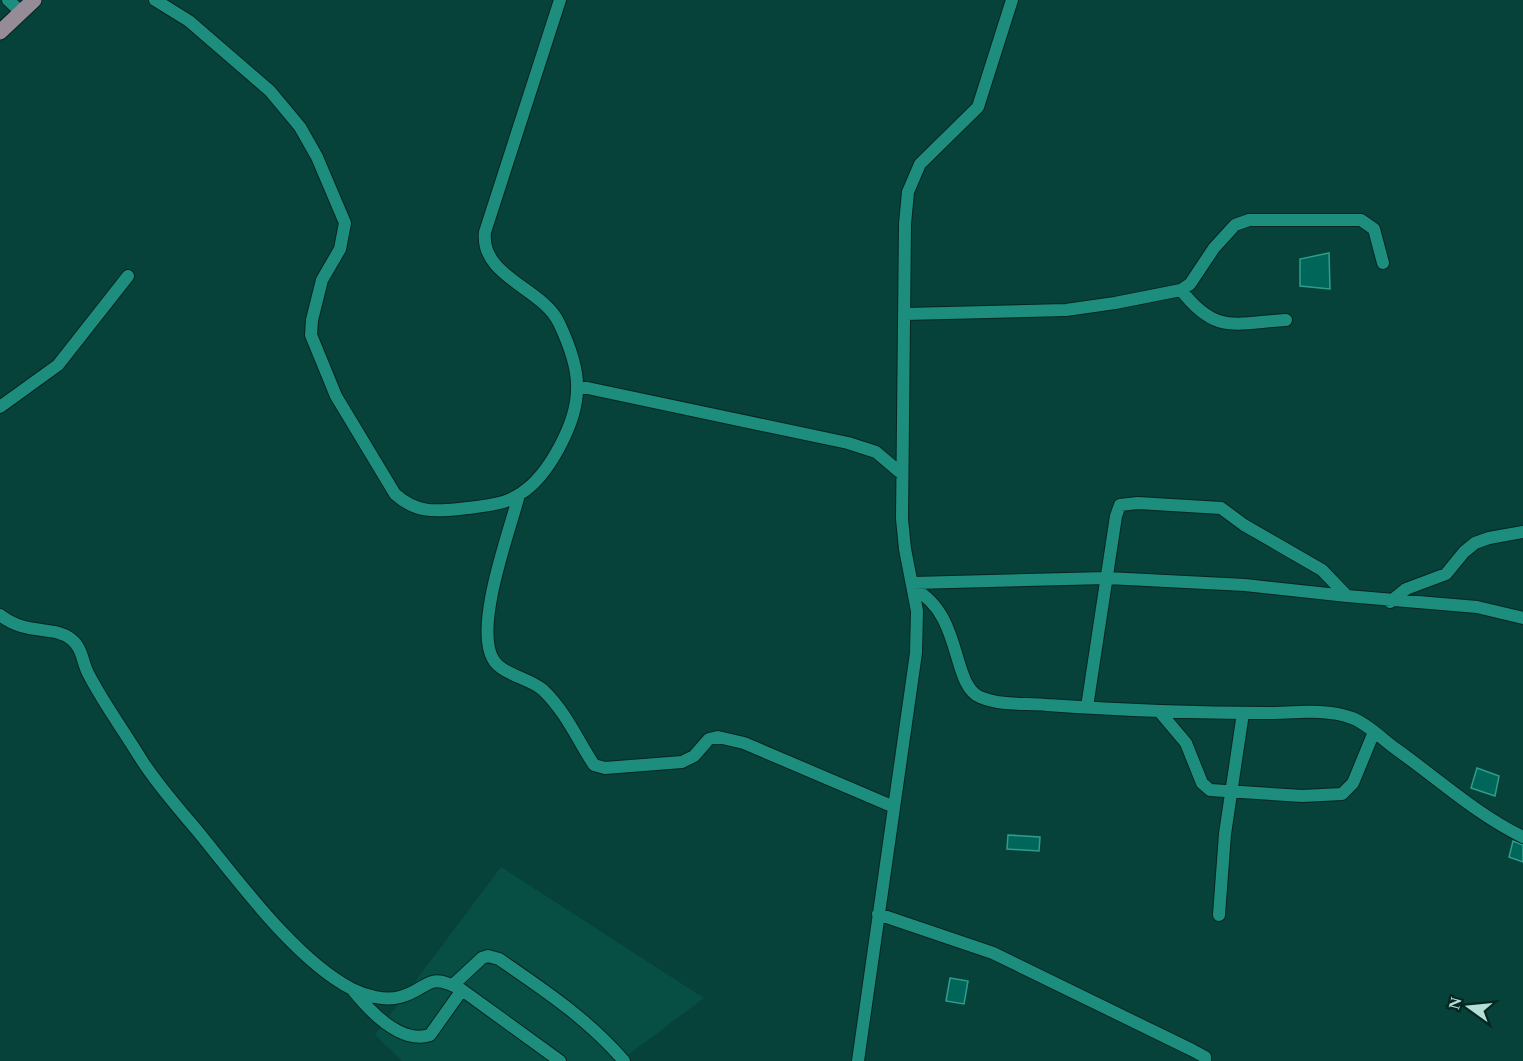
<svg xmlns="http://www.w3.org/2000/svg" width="1523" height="1061" viewBox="0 0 1523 1061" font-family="Georgia,serif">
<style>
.built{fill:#074e44}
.building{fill:#01665a;stroke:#319c8c;stroke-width:1.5}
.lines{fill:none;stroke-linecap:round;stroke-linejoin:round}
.minor-casing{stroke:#052621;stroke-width:14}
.primary-casing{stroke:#052621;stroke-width:17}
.minor{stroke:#1d8e7e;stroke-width:12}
.primary{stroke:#968c97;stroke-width:15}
</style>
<rect width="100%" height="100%" fill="#06423a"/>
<!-- built -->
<path class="built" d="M501 867 704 998 620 1061H402L375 1035Z"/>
<!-- building -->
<path class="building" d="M1329 253 1330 289 1300 286V259Z
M1477 768 1499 776 1495 796 1471 788Z
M1008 835 1040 837 1039 851 1007 849Z
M1513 841 1523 845V862L1509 857Z
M950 978 968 981 964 1004 946 1001Z"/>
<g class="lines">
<!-- minor casing -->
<g class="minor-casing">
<path id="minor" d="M8 0 21 12
M155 0 189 21 270 91 300 127 317 157 345 223 340 249 322 280 312 320 311 335 336 396 395 494C418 515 438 511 468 508 485 506 506 504 520 494 549 476 577 422 577 389 578 369 568 342 559 323 543 288 480 277 485 232L560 0
M1181 290C1216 335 1234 323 1286 320
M905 314 1066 310 1115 303 1181 290 1190 284 1214 248 1235 225 1249 220H1361L1374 229 1383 263
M578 386 848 443 876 452 902 474
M0 407 58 365 128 276
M519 495C509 533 474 626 493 659 502 675 530 678 543 690 566 712 577 739 594 765L605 768 682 762 694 756 709 739 718 737 744 743 894 807
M913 583 1107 578 1245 585 1347 596
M914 589C963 614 951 685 980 697 1001 706 1025 703 1047 705 1120 710 1193 713 1266 713 1293 713 1325 708 1352 718 1368 724 1382 739 1396 749 1438 779 1476 814 1523 837
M1390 602 1406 589 1446 574 1464 552 1475 543 1489 538 1523 532
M0 615C26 636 54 625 71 639 83 648 82 663 89 675 104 704 124 731 141 759 158 786 180 810 200 834 239 882 297 961 352 989 366 996 385 1001 400 997 430 989 426 970 462 990L560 1061
M1087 707 1116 516 1120 505 1138 503 1221 508 1244 525 1322 570 1347 596 1477 607 1523 618
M1159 711 1186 743 1202 783 1210 790 1302 796 1342 794 1353 783 1374 732
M878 914 993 953 1192 1050 1205 1057V1061
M1219 915 1225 834 1243 713
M453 985 482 958 488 956 499 959C544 990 588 1019 624 1061
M352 989C368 1009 400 1045 430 1035L462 990
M858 1061 916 653 917 611 905 549 902 519 905 224 908 192 920 164 978 107 1012 0"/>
</g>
<!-- primary casing -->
<g class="primary-casing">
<path id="primary" d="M0 32 34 0"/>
</g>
<!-- minor -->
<use href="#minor" class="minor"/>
<!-- primary -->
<use href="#primary" class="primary"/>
</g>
<!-- north arrow -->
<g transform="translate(1469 1007) rotate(285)" stroke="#052621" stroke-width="4.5" paint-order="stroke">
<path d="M0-4.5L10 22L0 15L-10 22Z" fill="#b2dfd6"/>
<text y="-9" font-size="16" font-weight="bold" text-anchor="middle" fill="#b2dfd6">N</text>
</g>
</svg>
